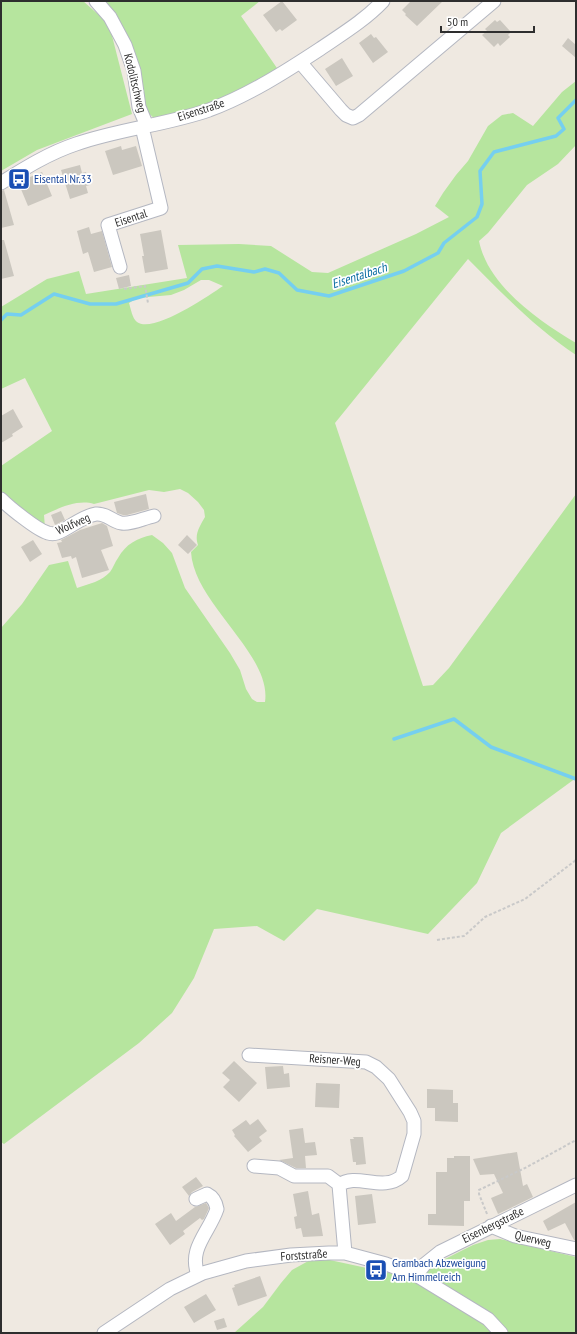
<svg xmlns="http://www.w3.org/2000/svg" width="577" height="1334" viewBox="0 0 577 1334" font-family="'PT Sans Narrow',sans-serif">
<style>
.green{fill:#b6e59e;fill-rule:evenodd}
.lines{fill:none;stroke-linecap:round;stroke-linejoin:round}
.stream{stroke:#75cff0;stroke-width:3.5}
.building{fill:#cbc7bf}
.minor-casing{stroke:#b4b7c1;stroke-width:15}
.path{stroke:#c9c9c9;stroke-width:2;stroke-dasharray:3 2;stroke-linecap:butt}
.minor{stroke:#fff;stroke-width:13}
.labels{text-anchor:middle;stroke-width:3.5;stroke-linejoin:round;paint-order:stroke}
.street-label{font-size:12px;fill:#2e2e2e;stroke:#fff}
.transit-label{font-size:12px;fill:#164399;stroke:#fff;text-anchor:start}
.water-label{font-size:13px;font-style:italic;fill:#0d6fa3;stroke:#fff}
</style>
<rect width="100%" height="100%" fill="#efe9e1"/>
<!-- green -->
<path class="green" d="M1 1H83L109 24 132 114 37 150 1 171Z
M103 1H260L241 16 279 71 220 101 155 119 145 110Z
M576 81V145L558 164 527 185 488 233 479 241C488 286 539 321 576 343V355C536 329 502 293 468 259L335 423 423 686 433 685 449 668 576 494V778L501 833 477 883 428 934 317 909 284 941 257 926 214 929 194 978 172 1013 139 1043 4 1144 1 1142V628L22 604 49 565 68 561 77 588C89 584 102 581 110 572 113 568 115 562 118 558 126 544 137 538 152 535L163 543 172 553 185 588 230 653 240 670 246 689 252 699 257 702H265C272 654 194 604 191 552L198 545C194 534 200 526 205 517L204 510 198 502 188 493 180 489 164 492 149 490 94 504C78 499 59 508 44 515L45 528 1 493V466L52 431 25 378 1 389V307L47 279 79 271 86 294 187 278 178 245 239 244 271 246 312 272 328 273 416 234 449 217 435 206 443 193 456 175 468 161 488 126 502 115 513 113 533 126 562 92ZM201 280H209L223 286C208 296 153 334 137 322 132 318 131 309 129 303L137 298 171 295 184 290Z
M500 1239 576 1257V1333H234L263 1307 281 1283 292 1270 312 1259H325L390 1273 403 1275 419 1272 473 1245 488 1240Z"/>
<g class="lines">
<!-- stream -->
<path class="stream" d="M1 320 7 314 21 315 54 294 90 304H116L188 283 202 269 217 266 254 272 265 269 279 273 297 290 329 296 404 271 438 253 444 243 477 217 482 204 480 171 494 152 556 136 564 129 558 118 576 100
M394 739 454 719 491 747 576 779"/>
</g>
<!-- building -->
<path class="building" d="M282 1 297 20 282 31 280 29 276 32 263 15Z
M411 1H443L417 26 405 15 406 14 402 10Z
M495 20 497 22 500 20 511 32 508 35 510 37 500 46 498 43 494 47 482 35 487 31 485 29Z
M371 34 374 38 376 37 388 52 373 63 359 43Z
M568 38 576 45V58L562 46Z
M342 58 353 76 336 86 325 69Z
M121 146 122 150 136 146 142 166 113 175 105 151Z
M80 165 82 173 86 172 90 185 86 186 88 193 70 199 61 170Z
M42 172 52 196 28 206 18 182Z
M4 190 14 225 1 228V191Z
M89 227 91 234 102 231 112 267 94 272 88 252 83 254 77 231Z
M161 230 168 269 145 273 142 256H144L140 234Z
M1 240H4L14 276 1 279Z
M129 275 131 286 119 289 116 278Z
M13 409 23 427 12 434 13 436 1 443V416Z
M146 494 149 509 127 515H123L117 513 114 502Z
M61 511 65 520 55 525 51 515Z
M102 523 107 526 113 546 101 550 109 570 82 578 76 557 72 559 71 556 62 558 57 543 62 542 61 540 80 530Z
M187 535 197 545 188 554 178 545Z
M33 540 42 554 30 562 21 547Z
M234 1061 257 1083 239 1102 223 1087 230 1080 222 1073Z
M283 1066 284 1074 289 1073 290 1087 267 1089 265 1067Z
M316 1083 340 1084 339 1108 315 1107Z
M427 1089 453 1090V1103H458V1122L435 1121V1108H427Z
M258 1119 267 1131 259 1137 262 1141 248 1152 234 1136 235 1135 232 1130 246 1120 250 1125Z
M303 1128 305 1143 315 1142 317 1155 305 1156 306 1168H296L279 1160 293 1158 289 1130Z
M353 1137H363L366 1164 356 1165V1162H353L350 1139H354Z
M517 1152 523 1186 527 1184 533 1197 498 1214 491 1198 503 1193 494 1174 480 1175 473 1159Z
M454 1156H470V1201H464V1226L428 1225V1214H436V1172H447V1158H454Z
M196 1177 203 1186 192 1192 189 1196 182 1187Z
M308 1191 312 1215 319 1213 323 1236 303 1237 301 1228 296 1229 294 1217 297 1216 293 1194Z
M372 1194 376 1223 358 1225 355 1196Z
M576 1202V1241L574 1240 565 1223 548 1231 543 1221Z
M206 1203 209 1208 204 1219 202 1220 200 1218 183 1231 185 1234 170 1245 155 1224 171 1213 176 1221 195 1207Z
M260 1276 267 1296 238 1306 232 1288 235 1287 234 1285Z
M206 1294 216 1310 194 1323 184 1307Z
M224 1318 227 1327 217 1330 214 1321Z"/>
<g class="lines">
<!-- minor casing -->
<g class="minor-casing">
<path id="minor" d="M96 1 110 17 125 45 134 71 139 107 147 126
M300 62 341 110 346 115 353 118 359 115 494 1
M1 183C25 168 49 153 76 144 119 129 166 125 209 110 249 95 285 72 320 49 342 34 365 20 383 1
M120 267 108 225 161 208 142 127
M1 499C9 507 37 530 48 533 51 534 54 534 57 533 70 528 82 516 96 514 107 513 111 521 121 523 130 525 144 518 154 516
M249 1055 366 1062 376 1067 389 1079 410 1112 414 1121V1134L402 1176C383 1193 357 1172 339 1185L345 1253
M254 1166 279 1168 294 1176H328L336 1182 339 1185
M196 1199 207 1194C213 1197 216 1203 217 1209 209 1233 188 1248 198 1275
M491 1226 515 1236 576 1249
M416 1275 425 1264 440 1252 576 1185
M104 1333 170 1289 203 1273 246 1261 291 1255 329 1253H345L386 1264 416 1275 488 1319 501 1333"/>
</g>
<!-- path -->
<path class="path" d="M124 289 145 286 148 303
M437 940 464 936 485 917 525 899 576 860
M487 1214 479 1194V1190L527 1167 576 1140"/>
<!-- minor -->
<use href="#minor" class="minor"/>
</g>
<!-- icons -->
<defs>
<g id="bus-square" transform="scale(1.15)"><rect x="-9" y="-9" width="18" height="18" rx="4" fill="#1a4fb4" stroke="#fff"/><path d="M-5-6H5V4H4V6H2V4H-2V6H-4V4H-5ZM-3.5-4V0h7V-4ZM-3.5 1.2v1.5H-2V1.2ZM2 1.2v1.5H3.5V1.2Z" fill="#fff"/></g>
</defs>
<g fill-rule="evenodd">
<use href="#bus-square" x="19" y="179"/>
<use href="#bus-square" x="376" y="1270"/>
</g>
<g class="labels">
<!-- street labels -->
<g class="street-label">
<text transform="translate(135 83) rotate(76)" y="4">Kodolitschweg</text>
<text transform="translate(201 110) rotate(-18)" y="4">Eisenstraße</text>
<text transform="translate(131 218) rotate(-18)" y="4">Eisental</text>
<text transform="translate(73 524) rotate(-24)" y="4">Wolfweg</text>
<text transform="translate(335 1060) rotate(4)" y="4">Reisner-Weg</text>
<text transform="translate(493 1225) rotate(-26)" y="4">Eisenbergstraße</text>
<text transform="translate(533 1239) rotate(13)" y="4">Querweg</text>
<text transform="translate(304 1255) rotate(-4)" y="4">Forststraße</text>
</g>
<!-- transit labels -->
<g class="transit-label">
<text x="34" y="183">Eisental Nr.33</text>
<text x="392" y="1267">Grambach Abzweigung<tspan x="392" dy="14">Am Himmelreich</tspan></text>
</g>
<!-- water labels -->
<g class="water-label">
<text transform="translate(359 275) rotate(-18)" y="5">Eisentalbach</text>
</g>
</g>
<!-- border -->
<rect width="577" height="1334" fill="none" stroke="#2e2e2e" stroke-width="4"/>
<!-- scale -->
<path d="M441 26v6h93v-6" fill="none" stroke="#2e2e2e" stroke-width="2"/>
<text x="447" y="26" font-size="12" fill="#2e2e2e" stroke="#ffffff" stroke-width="3" paint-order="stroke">50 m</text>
</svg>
